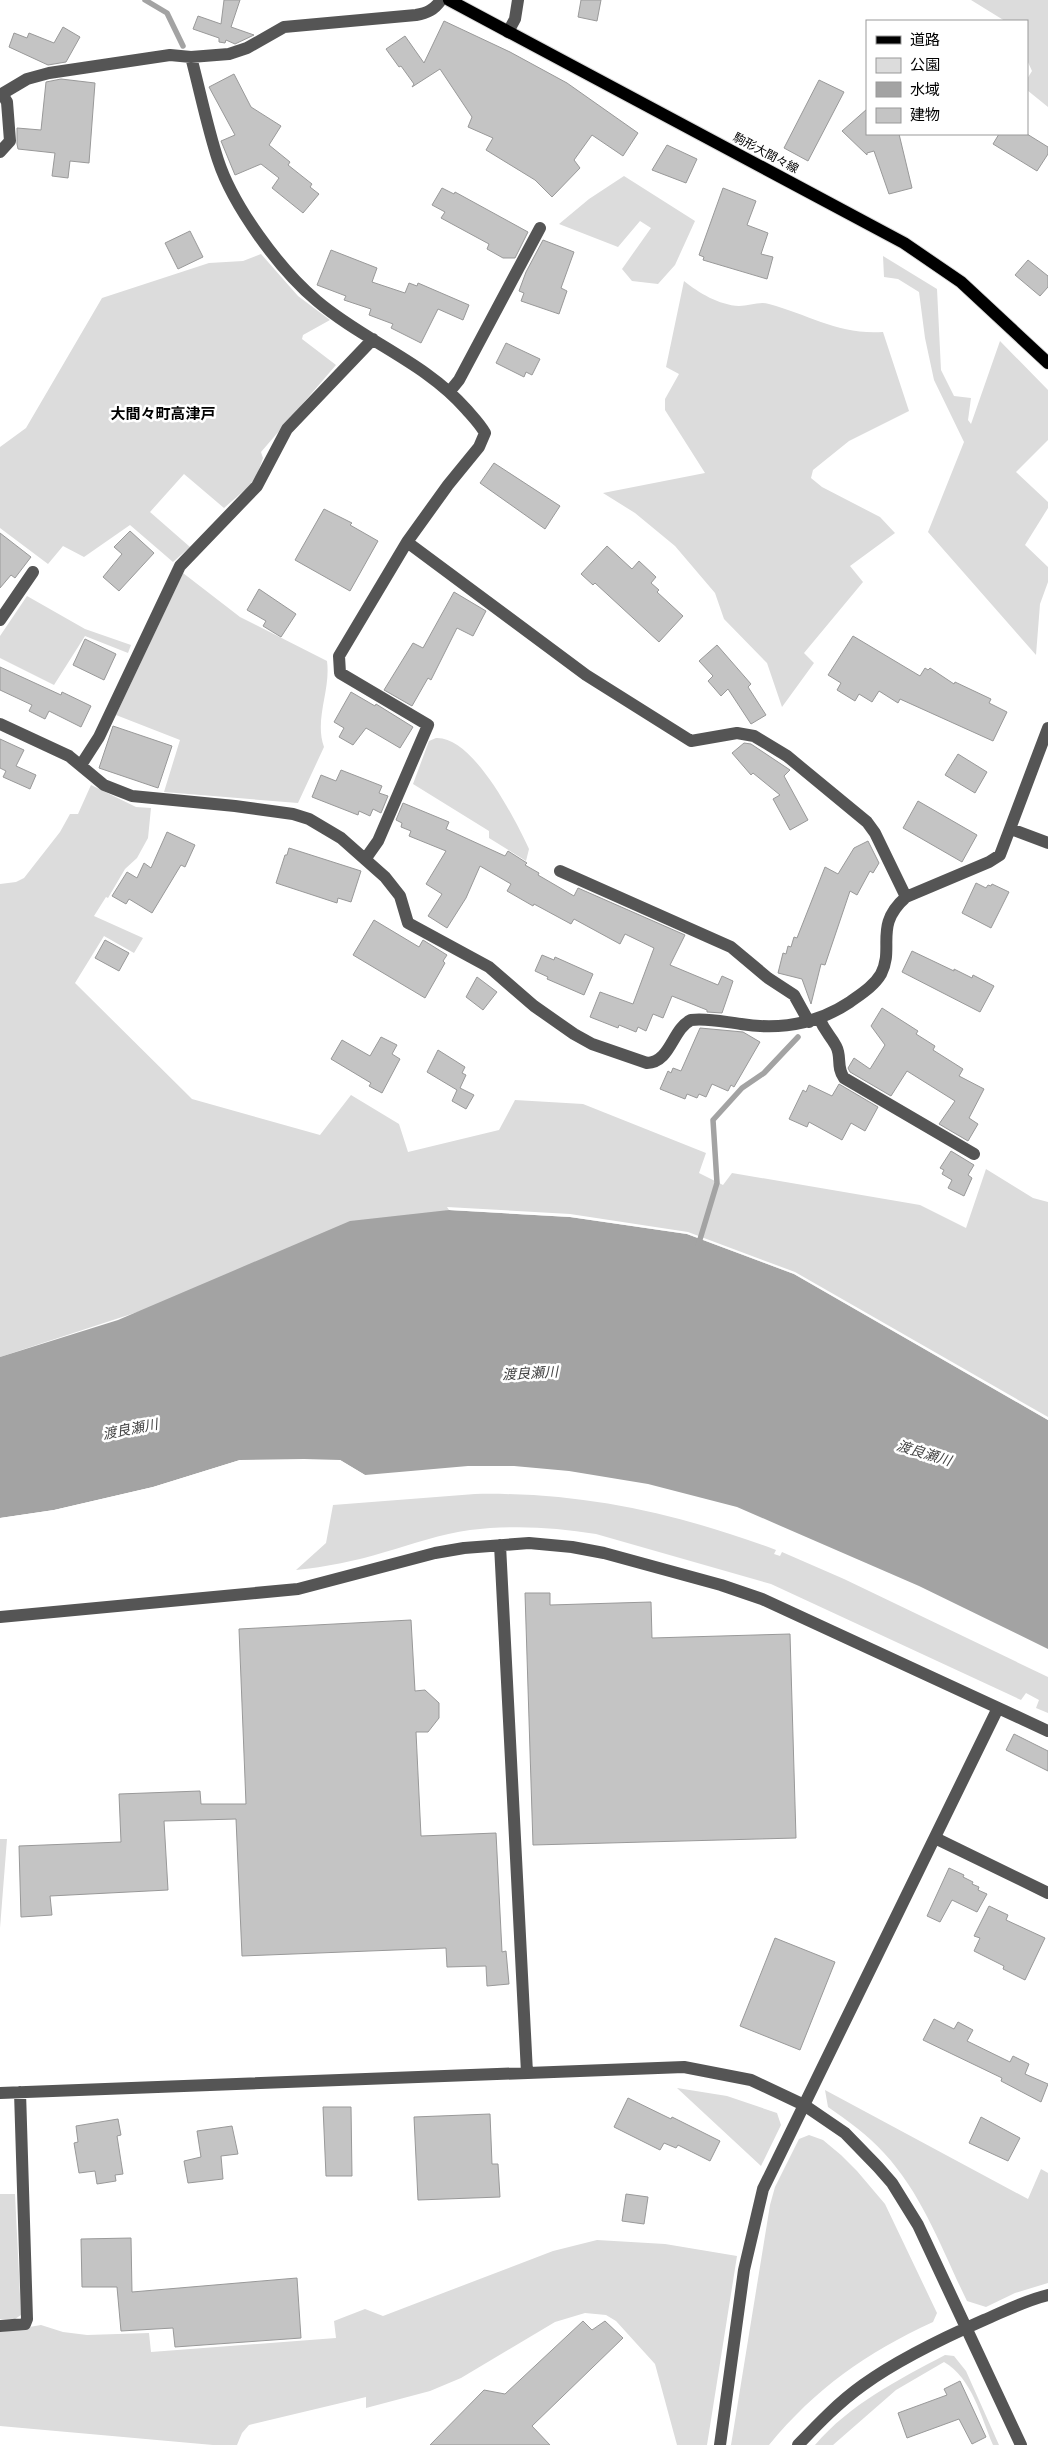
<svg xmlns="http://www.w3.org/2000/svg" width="1048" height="2445" viewBox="0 0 1048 2445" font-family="Arial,'Noto Sans JP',sans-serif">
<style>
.green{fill:#dcdcdc}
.water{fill:#a3a3a3}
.pier{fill:#fff}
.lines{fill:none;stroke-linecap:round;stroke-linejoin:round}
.stream{stroke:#a3a3a3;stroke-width:5.5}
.building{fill:#c4c4c4;stroke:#999}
.major-casing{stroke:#dbdbdb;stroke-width:14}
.minor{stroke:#555;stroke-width:12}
.major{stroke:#000;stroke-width:12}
.labels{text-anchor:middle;stroke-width:5;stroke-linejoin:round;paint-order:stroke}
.street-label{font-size:12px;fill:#000;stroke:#fff}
.water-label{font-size:14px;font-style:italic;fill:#444;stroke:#fff}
.quarter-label{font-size:15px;font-weight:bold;fill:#000;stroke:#fff}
</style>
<rect width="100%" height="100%" fill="#fff"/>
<!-- green -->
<path class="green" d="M971 0H1048V107L1027 90V79L1032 71 1027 60V21H1005Z
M624 176 695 221 675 265 658 284 632 281 622 269 651 228 640 221 618 247 559 224 589 199Z
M261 254 298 296 330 320 303 335 302 339 336 365 261 452 263 458 255 481 224 508 184 474 150 512 190 547 173 562 130 525 84 557 63 546 48 564 0 528V447L26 428 102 298 209 263 243 261Z
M883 256 937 289 941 370 954 396 971 398 968 420 971 424 1000 341 1048 390V440L1016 472 1048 502V508L1025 545 1048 567V582L1040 604 1036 655 928 532 964 442 934 380 925 338 919 292 898 279 884 277Z
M684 281C699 293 719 305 739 306 749 306 760 301 769 304 810 315 838 335 883 332L909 411 849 441 813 470 811 478 822 487 880 517 895 533 850 566 863 582 804 653 814 663 782 707 767 663 724 619 715 593 675 546 635 513 603 493 705 473 665 410V399L679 374 666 367Z
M183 573 240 617 327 661C331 690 314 719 324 747L298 803 164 792 180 740 116 715Z
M27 596 85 629 131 645 128 653 85 636 54 685 0 658V636Z
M436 738C473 736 515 819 529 849L526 861 489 838V831L413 784 429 741Z
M91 785 136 807 151 808 148 838 137 858 125 869 108 898 106 897 94 916 143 938 134 953 104 936 75 983 192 1099 320 1135 351 1095 399 1124 408 1152 499 1130 515 1100 583 1104 706 1153 699 1173 723 1185 732 1173 920 1205 966 1228 986 1169 1033 1198 1048 1202V1420L794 1274 687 1234 570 1217 449 1210 0 1357V884L16 882 24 878 60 832 70 814H78Z
M475 1494C582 1492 677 1513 776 1550L774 1554 780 1556 782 1552 844 1579 1048 1677V1713L1036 1708 1039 1700 1026 1693 1021 1700 771 1584 596 1534C554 1527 512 1525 470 1530 441 1534 413 1544 385 1552 356 1561 326 1567 296 1570L326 1543 333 1505Z
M0 1839H7L0 1928Z
M677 2088 727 2096 777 2113 781 2125 761 2166Z
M825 2090 1028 2199 1041 2169 1048 2173V2283L1015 2293 986 2307 967 2301C942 2250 923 2195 884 2153 868 2135 848 2121 828 2107Z
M809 2135 823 2140 841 2155 857 2171 885 2204 937 2313 933 2322C866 2353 816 2388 769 2445H731L770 2205 775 2187 799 2139Z
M0 2194H15L21 2315 15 2319H0Z
M597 2240 665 2244 737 2256 707 2445H677L655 2364 616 2321 606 2315 585 2313 555 2322 461 2378 430 2391 366 2408V2397L249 2425 242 2433 237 2445H213L0 2426V2332L41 2325 63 2332 87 2335 149 2333 151 2352 336 2338 334 2321 365 2309 383 2316 553 2251Z
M945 2355 954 2356 966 2371 999 2445H993C981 2417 972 2378 944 2362L896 2390 833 2445H815C850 2404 898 2380 945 2355Z"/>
<!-- water -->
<path class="water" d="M449 1210 570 1217 687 1234 794 1274 1048 1420V1649L919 1586 737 1507 648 1484 569 1471 514 1466H468L365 1475 340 1460H240L153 1487 54 1510 0 1518V1357L118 1320 350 1221Z"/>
<!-- pier -->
<path class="pier" d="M447 1207 570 1214 688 1232 795 1272 1048 1417V1420L794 1274 687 1234 570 1217 449 1210Z
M304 1459 340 1460 365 1475 362 1476 339 1463H240L154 1489 54 1512 0 1520V1518L54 1510 153 1487 240 1460Z"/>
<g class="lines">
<!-- stream -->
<path class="stream" d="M145 0 167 13 183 46
M698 1246 717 1183 713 1120 742 1088 764 1073 798 1037"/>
</g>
<!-- building -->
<path class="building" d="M224 0H240L231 27 254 35 235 44 226 40 225 43 219 42V38L193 29 198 16 221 24Z
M581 0H601L597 21 578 17Z
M444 21 510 52 567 83 638 133 623 156 592 135 574 160 580 168 552 197 535 180 486 150 493 138 468 127 472 117 440 69 412 87 414 84 401 66 399 67 386 49 405 36 424 63Z
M63 27 80 37 66 62 48 65 9 47 14 33 27 38 29 33 54 43Z
M234 74 251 107 281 126 269 145 290 162 288 165 312 184 310 187 319 194 303 213 272 188 279 178 261 164 235 175 221 141 235 135 209 87Z
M61 79 95 83 89 163 70 161 68 178 52 176 55 153 18 149 17 144V128L41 130 46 82Z
M819 80 844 92 808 161 784 148Z
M867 109V134H899L912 188 889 194 874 151 867 153V155L842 131Z
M999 134H1027L1048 147V154L1037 171 993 144Z
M667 145 697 159 686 183 652 170Z
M442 188 454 194 455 192 528 232 515 258H503L487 249 489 244 441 218 445 212 432 205Z
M723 188 756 201 747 225 768 233 761 254 773 257 767 279 703 260 704 257 699 255Z
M190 231 203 257 178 269 165 243Z
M543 240 574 252 561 288 567 291 559 314 521 301 524 293 519 291 526 272Z
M331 250 377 268 372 282 405 293 409 283 417 286 418 283 469 305 463 320 438 309 421 343 391 328 393 324 369 315 371 309 344 300 346 296 317 285Z
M1028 260 1048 276V287L1040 296 1015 275Z
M506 343 540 359 532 375 526 372 524 377 496 363Z
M494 463 560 506 545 529 480 483Z
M324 509 352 523 350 525 378 541 350 591 295 560Z
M130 531 154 553 119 591 103 577 122 554 114 547Z
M0 533 31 557 15 578 11 575 0 588Z
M607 546 632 569 639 561 656 577 651 583 659 590 657 592 683 616 659 642 595 583 593 585 581 574Z
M259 589 296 614 281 637 263 626 266 621 247 610Z
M454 592 486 611 473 636 457 628 431 680 428 678 412 706 384 690 413 643 423 648Z
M853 636 920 676 925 668 928 670 930 668 954 684 955 682 991 699 989 703 1007 712 993 741 900 699 898 703 879 691 872 702 859 694 855 701 837 690 841 683 828 675Z
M85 639 116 654 104 680 73 665Z
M717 645 751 684 748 687 766 715 751 724 728 689 721 696 708 681 713 676 699 661Z
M0 667 61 695 62 692 91 706 81 727 49 711 45 719 29 711 32 705 0 690Z
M351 692 375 706 376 704 413 727 400 748 366 728 353 745 339 737 344 728 334 722Z
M113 726 172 746 158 788 99 768Z
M0 739 24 750 16 766 36 775 30 789 3 777 6 771 0 768Z
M744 743 751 744 790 770 784 776 808 820 790 830 773 799 780 795 753 773 751 775 732 753Z
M958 754 987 772 975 793 945 775Z
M341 770 382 786 379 793 388 796 381 813 373 809 370 816 359 811 358 815 312 797 321 775 336 781Z
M918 801 977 835 962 862 903 828Z
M403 803 449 822 446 829 505 856 508 851 527 863 525 865 539 873 538 875 574 896 578 888 685 935 670 965 718 985 722 976 733 981 722 1013 707 1012V1010L672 996 663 1018 653 1014 646 1031 638 1027 636 1032 619 1025 618 1028 590 1017 600 992 633 1004 654 948 625 934 620 944 574 919 571 924 534 904 533 906 507 891 511 884 480 866 466 898 447 928 428 916 442 894 426 884 446 851 409 836 411 831 401 827 402 823 396 820Z
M167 832 195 845 185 867 181 865 152 913 129 899 126 904 112 896 127 872 137 878 144 863 151 868Z
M868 841 879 863 873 873 870 871 857 895 850 891 825 965 821 964 811 1004 802 979 778 973 783 953 786 954 788 946 791 947 794 937 797 938 825 867 838 874 854 848Z
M289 848 361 871 351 902 338 898 337 903 276 883 285 855H287Z
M976 883 986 888 988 885 991 886 992 884 1009 892 991 928 962 913Z
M374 920 419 947 423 940 447 955 443 961 445 963 425 998 353 955Z
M105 940 129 953 119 971 95 958Z
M912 951 954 971V969L972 978 973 975 994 986 980 1012 902 972Z
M542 955 554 960 555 957 593 974 584 995 547 979 548 977 535 971Z
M477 977 497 992 483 1010 466 997Z
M882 1008 918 1031 916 1034 935 1046 933 1050 963 1069 959 1076 984 1089 969 1118 978 1124 968 1141 939 1124 955 1101 907 1071 891 1096 850 1072 848 1068 854 1058 870 1069 885 1045 871 1026Z
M700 1028 743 1032 760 1042 734 1087 731 1085 728 1091 712 1084 706 1097 699 1094 697 1098 687 1094 685 1099 660 1089 668 1071 671 1073 673 1068 681 1071Z
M381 1037 397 1045 392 1054 400 1059 382 1093 369 1086 371 1083 331 1059 342 1040 370 1056Z
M438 1050 465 1067 462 1073 466 1075 460 1088 474 1095 466 1109 452 1101 457 1090 427 1072Z
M839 1084 878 1107 865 1131 851 1123 842 1140 809 1122 807 1127 789 1119 803 1090 806 1092 809 1085 832 1096Z
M951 1151 974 1165 968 1175 972 1178 964 1196 948 1188 952 1180 942 1174 944 1170 940 1168Z
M525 1593H550V1605L651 1602 652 1638 790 1634 796 1838 533 1845Z
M411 1620 415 1691 425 1690 439 1703V1718L428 1732H416L421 1836 496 1833 502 1952 506 1951 509 1984 487 1986 486 1966 447 1967 446 1948 242 1956 236 1819 164 1821 168 1890 50 1896 52 1915 21 1917 19 1846 121 1842 119 1794 200 1791 201 1804H246L239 1629Z
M1014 1734 1048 1751V1771L1006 1750Z
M949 1868 964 1875 963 1877 973 1882 972 1884 979 1887 978 1890 987 1894 977 1912 952 1900 940 1922 927 1916Z
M989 1906 1008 1915 1006 1920 1045 1938 1025 1980 1003 1969 1004 1966 974 1951 980 1938 974 1936Z
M775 1938 835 1962 800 2050 740 2026Z
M934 2019 954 2029 958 2022 973 2030 967 2041 1010 2062 1013 2056 1029 2064 1025 2074 1048 2084 1041 2102 1001 2081 1002 2078 923 2040Z
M628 2098 671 2119 672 2117 720 2141 710 2161 678 2145 676 2148 664 2143 660 2150 614 2127Z
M323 2107H351L352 2176H326Z
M490 2114 492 2164H498L500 2197 418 2200 414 2117Z
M981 2117 1020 2138 1008 2161 969 2143Z
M118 2119 121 2135 117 2136 123 2174 115 2175 116 2181 97 2184 95 2171 79 2173 74 2143 78 2142 76 2126Z
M232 2126 238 2154 221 2156 223 2179 188 2183 184 2161 201 2157 197 2131Z
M626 2194 648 2197 644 2224 622 2221Z
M131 2238 132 2292 297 2278 301 2338 175 2347 173 2328 121 2331 117 2287H82L81 2239Z
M583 2321 592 2330 605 2321 623 2338 532 2426 550 2445H430L484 2390 505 2394Z
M960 2381 986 2437 972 2444 959 2419 907 2438 898 2413 947 2395 944 2389Z"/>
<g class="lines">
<!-- major casing -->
<g class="major-casing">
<path id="major" d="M449 0 904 243 961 282 1048 363"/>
</g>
<!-- minor -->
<path class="minor" d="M508 32 515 19 518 0
M191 57C200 91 207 126 218 160 233 206 279 269 317 301 364 341 425 362 466 409 473 417 480 424 485 433L479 447 448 485 407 542 339 656 340 673 428 725 378 841 366 858
M0 95 27 79 49 73 170 55 191 57 229 54 247 48 284 27 416 15C427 13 434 10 441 0
M0 152 10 141 7 102 2 94
M450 391 459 380 540 228
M407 542 586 675 691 741 737 733 754 736 787 756 867 822 875 833 906 897
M0 620 33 572
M0 724 69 756 104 785 132 796 235 806 293 814 309 819 341 838 385 877 400 896 408 923 489 967 534 1006 574 1034 592 1044 647 1063C671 1062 672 1029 691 1020 708 1018 724 1022 741 1024 779 1030 817 1024 850 1002 861 994 874 986 881 974 895 947 873 926 906 897L989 862 1000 855 1048 728
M81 765 99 737 180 566 257 486 287 429 373 339
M1011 829 1048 843
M560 871 731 947 768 978 794 995 809 1022
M819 1018C825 1032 830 1035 836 1046 842 1057 836 1067 844 1078L974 1154
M500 1545 527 2073
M0 1617 298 1589 435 1553 464 1548 529 1543 572 1547 604 1553 721 1585 762 1599 1048 1731
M935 1838 1048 1893
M0 2093 684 2067 751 2080 804 2105 845 2133 878 2167 892 2183 918 2225 1021 2445
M0 2326 25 2324 27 2319 20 2092
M720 2445 744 2270 763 2189 998 1708
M798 2445C818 2424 839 2402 863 2385 899 2359 943 2338 984 2320 1005 2311 1026 2300 1048 2295"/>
<!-- major -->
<use href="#major" class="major"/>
</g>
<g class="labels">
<!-- street labels -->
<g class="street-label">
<text transform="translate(766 153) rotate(28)" y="4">駒形大間々線</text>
</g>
<!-- water labels -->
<g class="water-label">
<text transform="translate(530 1373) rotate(-3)" y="5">渡良瀬川</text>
<text transform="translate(130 1429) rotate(-11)" y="5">渡良瀬川</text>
<text transform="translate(924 1453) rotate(17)" y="5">渡良瀬川</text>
</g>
<!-- quarter labels -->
<g class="quarter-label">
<text x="163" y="419">大間々町高津戸</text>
</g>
</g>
<!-- legend -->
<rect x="866" y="20" width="162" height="115" fill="#ffffff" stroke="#999999"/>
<rect x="876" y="36" width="25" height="8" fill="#000000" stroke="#999999"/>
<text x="910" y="45" font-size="15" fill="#000000">道路</text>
<rect x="876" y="58" width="25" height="15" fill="#dcdcdc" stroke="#999999"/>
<text x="910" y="70" font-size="15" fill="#000000">公園</text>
<rect x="876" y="82" width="25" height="15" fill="#a3a3a3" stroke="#999999"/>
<text x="910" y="95" font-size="15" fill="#000000">水域</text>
<rect x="876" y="108" width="25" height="15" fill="#c4c4c4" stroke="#999999"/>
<text x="910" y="120" font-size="15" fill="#000000">建物</text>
</svg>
